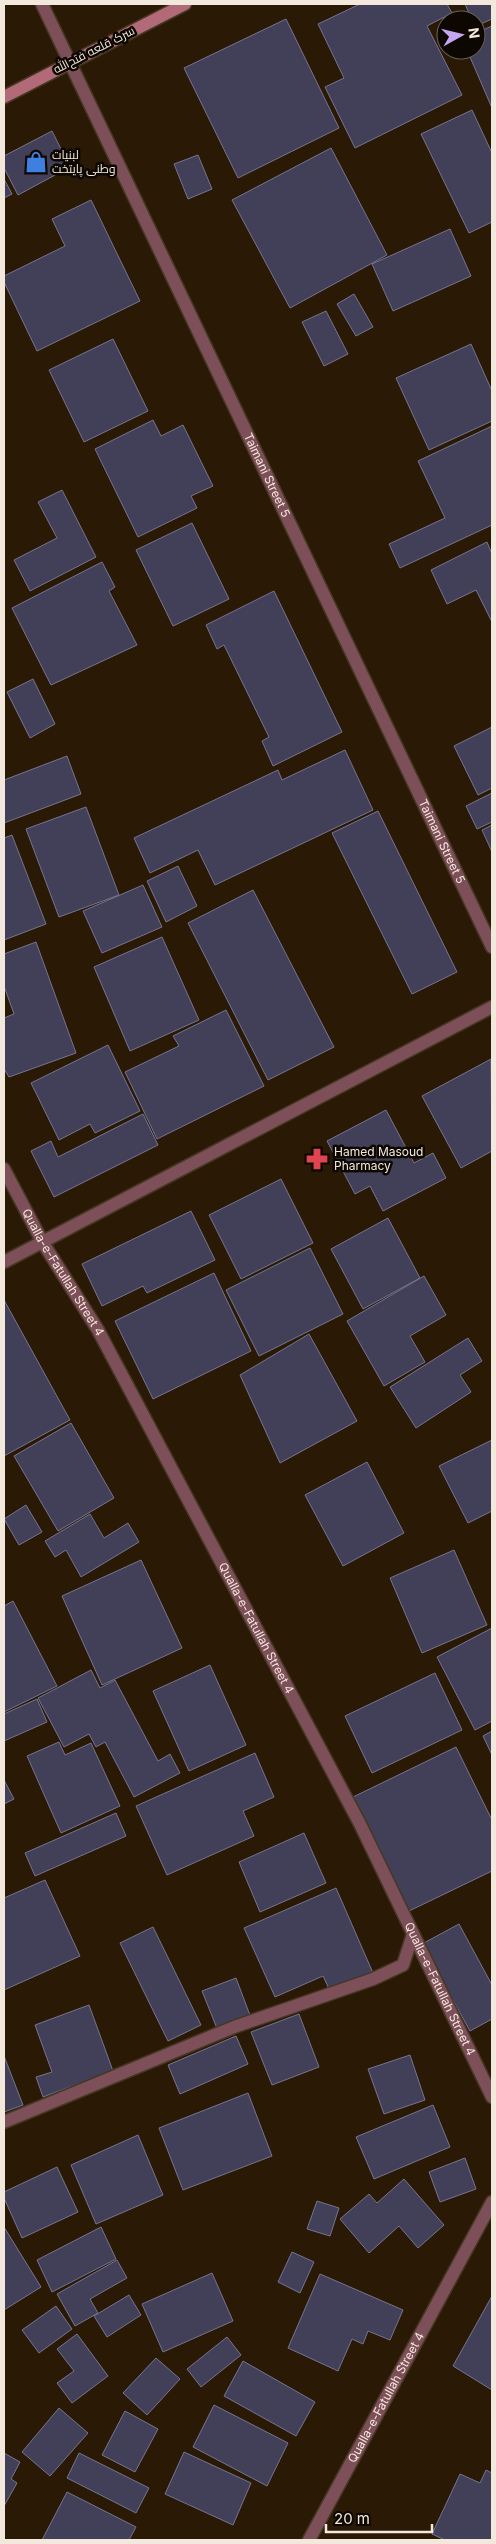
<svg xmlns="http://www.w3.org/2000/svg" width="496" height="2544" viewBox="0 0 496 2544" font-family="Inter,Cairo,sans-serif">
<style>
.building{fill:#424059;stroke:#76748f}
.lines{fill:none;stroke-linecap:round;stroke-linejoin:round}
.minor-casing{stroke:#463723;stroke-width:15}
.secondary-casing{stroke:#463723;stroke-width:15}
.minor{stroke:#7d4f58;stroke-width:12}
.secondary{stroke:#b36a78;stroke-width:12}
.labels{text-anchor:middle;stroke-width:5;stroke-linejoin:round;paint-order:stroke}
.street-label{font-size:12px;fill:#f3e8dc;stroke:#0d0702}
.poi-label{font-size:12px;fill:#f3e8dc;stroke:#0d0702;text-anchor:start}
</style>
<rect width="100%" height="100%" fill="#2a1a05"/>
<!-- building -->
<path class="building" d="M360 4H447L452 13 427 26 462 95 355 148 325 87 344 78 318 24Z
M465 4H492V19L476 26V20H472Z
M286 19 339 128 238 178 184 68Z
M492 26V108L467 50H476V33Z
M472 110 492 153V222L469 233 421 134Z
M52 131 70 167 18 195 4 168V156Z
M331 148 387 255 290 308 232 200Z
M198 155 212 189 188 199 174 164Z
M4 179 12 194 4 198Z
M91 200 140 301 37 351 4 282V276L65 246 52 219Z
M450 229 471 276 393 311 372 264Z
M354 294 373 327 356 336 337 304Z
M326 311 348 354 324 366 302 322Z
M113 339 148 411 84 442 49 370Z
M471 344 492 391V421L429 450 396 378Z
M153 420 161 436 183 425 213 486 191 496 197 508 138 537 95 449Z
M492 426V525L400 568 389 544 445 518 418 461Z
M62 490 96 557 30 591 14 560 57 538 38 502Z
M192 523 229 599 173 626 136 550Z
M487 542 492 554V622L476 590 447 604 431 570Z
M102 562 115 587 109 591 137 645 51 685 12 608Z
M274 591 342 732 273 766 262 741 269 737 224 645 217 649 206 625Z
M33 679 55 724 30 738 7 692Z
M492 727V788L478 795 454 746Z
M345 750 373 810 215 885 198 850 150 873 134 838 278 770 282 780Z
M67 756 81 794 4 823V780Z
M492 793V822L477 829 466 806Z
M86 807 119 895 59 917 26 829Z
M378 811 457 972 412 994 332 833Z
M492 825V852L482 830Z
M12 835 46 924 4 940V838Z
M178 866 197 906 166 922 147 881Z
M143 885 162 927 102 953 83 911Z
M253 890 334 1047 268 1080 188 923Z
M162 937 199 1020 130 1051 94 967Z
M36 942 76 1053 9 1077 4 1069V1018L14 1014 4 986V954Z
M226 1010 264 1086 157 1139 125 1072 179 1046 173 1036Z
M108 1045 140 1111 95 1133 90 1124 59 1140 31 1083Z
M491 1059 492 1151 461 1168 422 1096Z
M386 1110 414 1163 433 1153 446 1178 383 1211 370 1186 355 1194 327 1141Z
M143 1114 158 1145 54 1197 31 1151 51 1141 58 1157Z
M281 1179 313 1243 241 1279 209 1215Z
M191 1211 215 1260 147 1293 143 1286 102 1306 82 1264Z
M388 1218 420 1278 363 1309 331 1249Z
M310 1248 343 1314 259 1356 226 1290Z
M214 1273 251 1351 153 1399 115 1321Z
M424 1276 446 1315 410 1336 425 1362 384 1386 347 1321Z
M4 1300 70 1420 4 1456Z
M309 1334 357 1421 280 1463 240 1375Z
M468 1338 482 1361 460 1375 471 1392 416 1428 390 1387Z
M71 1423 114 1498 58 1531 14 1456Z
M492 1440V1511L468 1523 439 1466Z
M367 1462 404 1533 343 1566 305 1495Z
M26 1505 42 1532 19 1545 4 1519Z
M90 1514 104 1538 128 1523 139 1542 81 1577 66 1550 55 1557 45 1541Z
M454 1550 487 1625 422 1653 390 1578Z
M141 1560 182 1648 102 1685 62 1596Z
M13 1601 57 1686 4 1712V1606Z
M492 1628V1721L475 1730 437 1657Z
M210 1665 246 1745 189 1771 153 1691Z
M91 1670 100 1688 115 1680 158 1761 170 1754 180 1773 134 1797 105 1742 96 1747 89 1734 64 1747 38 1698Z
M435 1673 462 1730 372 1773 345 1716Z
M37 1699 47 1722 4 1741V1714Z
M492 1731V1755L483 1736Z
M59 1742 65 1755 91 1743 120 1806 61 1833 27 1756Z
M456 1747 492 1820V1871L407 1912 351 1798Z
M255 1753 274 1797 243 1811 254 1836 167 1875 136 1806Z
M4 1780 14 1799 4 1804Z
M116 1813 126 1836 35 1876 25 1853Z
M304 1833 326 1883 260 1912 239 1862Z
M45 1880 80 1956 4 1990V1898Z
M336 1888 373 1973 330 1991 323 1976 275 1997 244 1928Z
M459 1924 492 1985V2019L470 2031 422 1944Z
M153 1927 201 2025 168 2041 120 1943Z
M236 1978 251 2018 218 2031 202 1991Z
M89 2005 113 2071 43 2097 36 2077 52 2072 35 2025Z
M299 2014 319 2067 272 2085 251 2032Z
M236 2036 248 2064 180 2094 168 2065Z
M410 2055 425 2100 384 2114 368 2069Z
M4 2056 23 2105 4 2112Z
M248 2093 272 2156 183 2190 159 2128Z
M433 2105 450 2147 374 2179 356 2137Z
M138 2135 163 2195 96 2224 71 2165Z
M465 2158 476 2189 440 2202 429 2172Z
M57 2167 78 2212 22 2238 4 2198V2192Z
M404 2179 444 2225 418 2248 399 2226 369 2253 340 2219 369 2194 377 2203Z
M317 2201 339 2208 330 2236 307 2229Z
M4 2227 41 2287 4 2310Z
M101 2227 116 2259 52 2292 37 2260Z
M292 2252 314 2262 300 2293 278 2282Z
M117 2260 127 2278 90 2299 98 2313 75 2326 57 2294Z
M212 2273 233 2321 163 2352 142 2304Z
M320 2274 403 2310 390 2340 368 2331 363 2344 352 2339 338 2371 288 2348Z
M129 2295 141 2315 107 2337 94 2316Z
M492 2296V2390L453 2366Z
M56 2306 72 2329 39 2353 22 2330Z
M77 2334 108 2376 72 2403 57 2383 74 2371 57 2349Z
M227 2337 241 2355 201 2387 187 2369Z
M156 2358 180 2379 147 2415 123 2393Z
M243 2361 315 2402 296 2436 224 2396Z
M214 2405 288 2443 267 2486 193 2447Z
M59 2408 88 2433 50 2476 22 2452Z
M125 2411 158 2429 135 2472 102 2455Z
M184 2452 251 2483 233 2525 165 2494Z
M4 2453 20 2462 11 2479 17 2483 4 2506Z
M79 2453 149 2488 136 2513 67 2478Z
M486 2470 492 2473V2540H445L432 2534 460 2474 480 2483Z
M67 2492 136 2527 129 2540H42Z"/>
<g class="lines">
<!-- minor casing -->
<g class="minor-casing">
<g id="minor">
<path id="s1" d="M42 4 492 947"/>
<path id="s2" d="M4 1169 43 1243 98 1330 360 1824 492 2097"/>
<path d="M4 1262 492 1007"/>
<path d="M4 2122 234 2027 373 1979 403 1965 413 1934"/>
<path id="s3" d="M309 2540 492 2202"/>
</g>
</g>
<!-- secondary casing -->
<g class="secondary-casing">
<path id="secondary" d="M4 97 185 4"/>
</g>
<!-- minor -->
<use href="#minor" class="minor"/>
<!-- secondary -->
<use href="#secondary" class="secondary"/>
</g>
<!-- icons -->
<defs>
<g id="shop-bare" transform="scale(1.725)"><path d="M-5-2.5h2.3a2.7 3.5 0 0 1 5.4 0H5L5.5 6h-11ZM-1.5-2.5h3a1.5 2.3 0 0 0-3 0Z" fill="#3f7fe0" stroke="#0d0702" stroke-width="2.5" paint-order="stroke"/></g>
<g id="pharmacy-bare" transform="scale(1.725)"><path d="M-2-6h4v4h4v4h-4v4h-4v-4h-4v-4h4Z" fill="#e0444e" stroke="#0d0702" stroke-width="2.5" paint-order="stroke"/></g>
</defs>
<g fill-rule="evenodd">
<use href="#shop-bare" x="36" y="162"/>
<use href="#pharmacy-bare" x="317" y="1159"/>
</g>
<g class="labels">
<!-- street labels -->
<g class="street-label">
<text transform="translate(94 50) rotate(-27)" y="4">سرک قلعه فتح‌الله</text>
<text dy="4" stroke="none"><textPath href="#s1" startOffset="522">Taimani Street 5</textPath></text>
<text dy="4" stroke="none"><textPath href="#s1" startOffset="928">Taimani Street 5</textPath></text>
<text dy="4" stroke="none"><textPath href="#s2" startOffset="119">Qualla-e-Fatullah Street 4</textPath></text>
<text dy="4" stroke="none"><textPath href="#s2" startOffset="524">Qualla-e-Fatullah Street 4</textPath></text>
<text dy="4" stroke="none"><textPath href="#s2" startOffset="929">Qualla-e-Fatullah Street 4</textPath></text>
<text dy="4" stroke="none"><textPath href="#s3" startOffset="162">Qualla-e-Fatullah Street 4</textPath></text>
</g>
<!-- poi labels -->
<g class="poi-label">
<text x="52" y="159">لبنیات<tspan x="52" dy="14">وطنی پایتخت</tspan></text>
<text x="334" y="1156">Hamed Masoud<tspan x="334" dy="14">Pharmacy</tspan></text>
</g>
</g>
<!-- border -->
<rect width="496" height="2544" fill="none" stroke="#f3e8dc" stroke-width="10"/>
<!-- north arrow -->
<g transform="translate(461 35) rotate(82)"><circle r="24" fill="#0d0702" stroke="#696159"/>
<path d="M0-4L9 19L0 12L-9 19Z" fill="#c6a6f0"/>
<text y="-8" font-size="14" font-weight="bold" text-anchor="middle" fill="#f3e8dc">N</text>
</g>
<!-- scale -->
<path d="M326 2524v8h106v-8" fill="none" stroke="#f3e8dc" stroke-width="2.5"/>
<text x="334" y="2524" font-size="15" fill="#f3e8dc" stroke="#0d0702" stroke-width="4" paint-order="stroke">20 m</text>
</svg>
